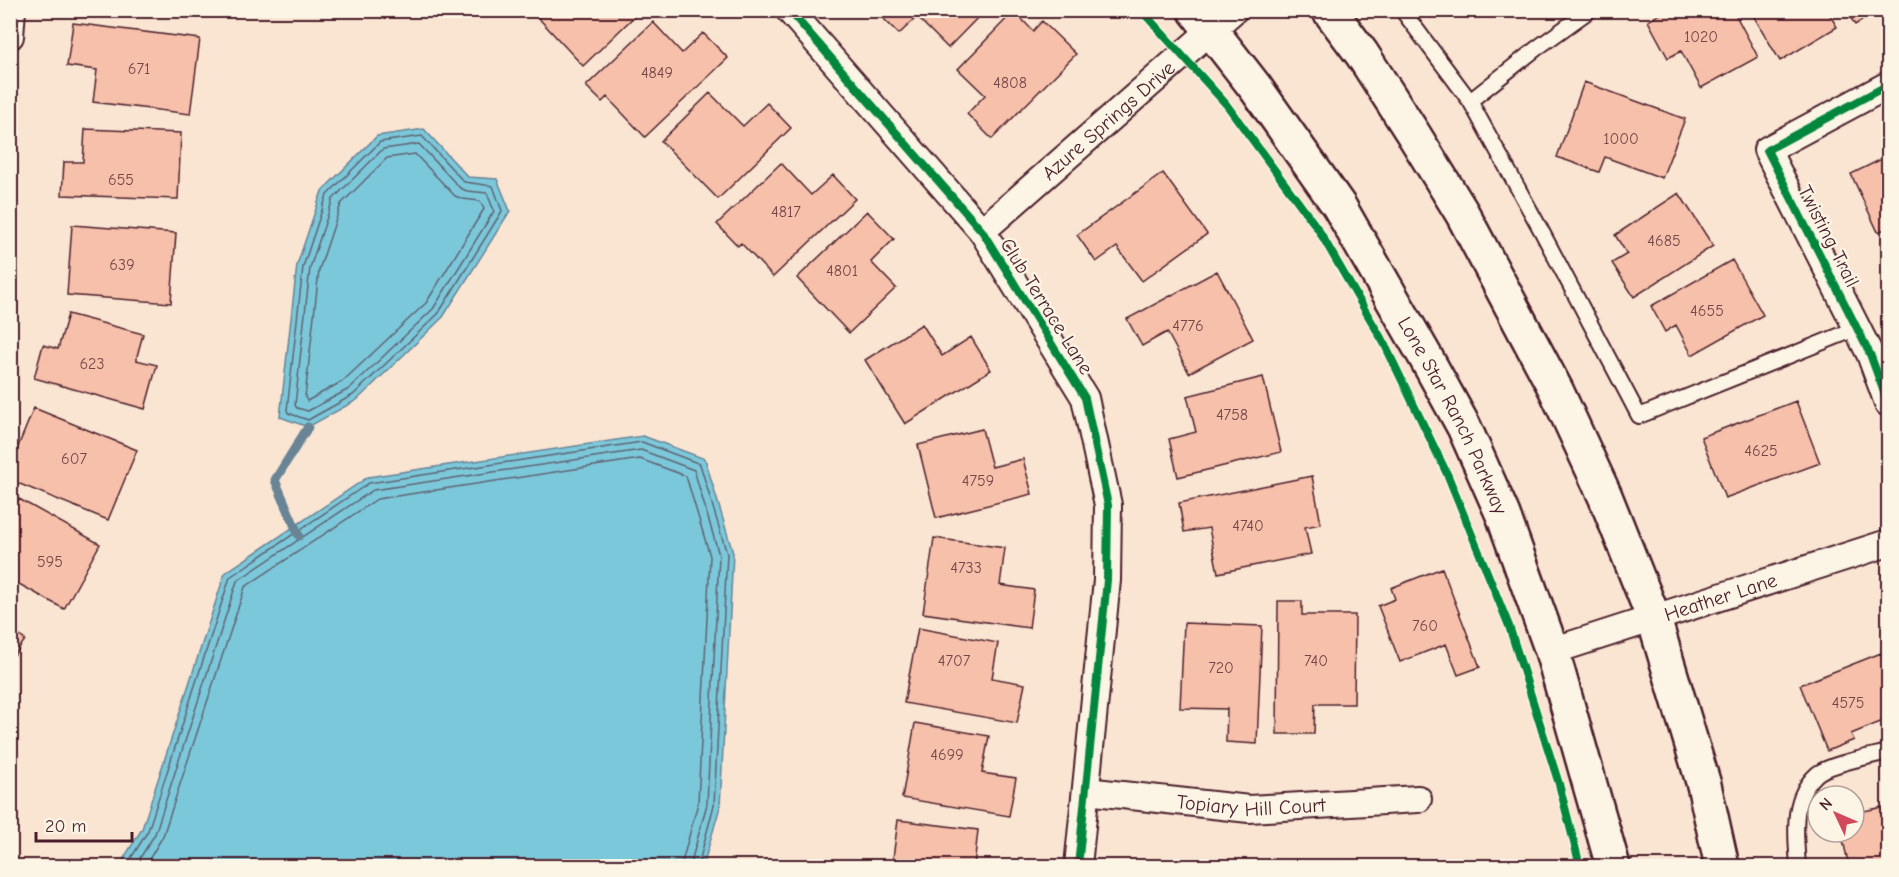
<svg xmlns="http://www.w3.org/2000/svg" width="1899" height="877" viewBox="0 0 1899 877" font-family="'Comic Neue',sans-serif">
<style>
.water{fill:#7bc8db;stroke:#678495;stroke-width:1.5}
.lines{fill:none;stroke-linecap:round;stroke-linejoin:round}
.shore{stroke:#5e6371;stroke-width:1.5}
.stream{stroke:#678495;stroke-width:9}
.building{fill:#f7c0aa;stroke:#4a1f2b;stroke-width:1.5}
.service-casing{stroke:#4a1f2b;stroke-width:18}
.minor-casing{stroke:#4a1f2b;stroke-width:30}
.secondary-casing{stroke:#4a1f2b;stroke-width:38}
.service{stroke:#fcf5e5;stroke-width:14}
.minor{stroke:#fcf5e5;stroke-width:26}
.secondary{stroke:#fcf5e5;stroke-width:33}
.cycleway-casing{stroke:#fcf5e5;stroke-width:11}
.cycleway{stroke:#00873e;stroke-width:8}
.labels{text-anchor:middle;stroke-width:4.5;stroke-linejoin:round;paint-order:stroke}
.number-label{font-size:16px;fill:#75474b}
.street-label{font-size:20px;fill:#4a1f2b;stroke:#fcf5e5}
</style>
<rect width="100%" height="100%" fill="#fae5d3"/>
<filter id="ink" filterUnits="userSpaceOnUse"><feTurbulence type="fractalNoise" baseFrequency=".0167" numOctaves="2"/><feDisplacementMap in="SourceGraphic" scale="12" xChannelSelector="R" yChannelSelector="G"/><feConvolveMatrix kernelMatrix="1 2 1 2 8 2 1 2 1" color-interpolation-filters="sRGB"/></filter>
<g filter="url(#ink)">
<!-- water -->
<path class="water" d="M424 129 468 177 497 179 510 211 443 317 357 400 308 427 280 417 297 265 322 191 377 136Z
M643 436 705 459 733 553 720 807 703 866H119L142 829 225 573 368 477Z"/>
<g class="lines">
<!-- shore -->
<path class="shore" d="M422 136 464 182 493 186 502 211 438 314 353 395 308 420 288 413 287 410 303 267 327 195 380 142Z
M419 144 460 188 467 191 487 193 494 211 433 309 349 389 308 411 297 408 295 405 310 268 333 199 383 149Z
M415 154 455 196 463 199 480 201 484 209 426 303 343 381 307 401 305 397 319 270 341 204 387 158Z
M126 866 148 831 230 577 369 483 642 442 700 464 727 554 714 805 698 866
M135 866 155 834 237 581 373 490 641 450 694 470 719 555 707 804 690 866
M145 866 163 836 245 587 377 499 640 459 686 476 710 556 698 803 681 866"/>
<!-- stream -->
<path class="stream" d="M299 536 275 480 308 427"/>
</g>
<!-- building -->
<path class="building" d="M531 10H641L583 66Z
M878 10H985L948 48 917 17 899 34 877 12Z
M1667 10H1733L1758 57 1701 88 1681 51 1668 58 1648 21Z
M1750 10H1827L1837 27 1780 61Z
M1846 10H1878L1855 25Z
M1014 11 1033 31 1042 21 1076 54 992 139 967 114 985 95 958 69Z
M653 22 682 53 703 33 728 58 645 137 607 97 602 102 586 86Z
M73 23 200 39 190 114 93 102 97 70 67 66Z
M1584 82 1685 119 1662 178 1605 157 1599 172 1557 157Z
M710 93 743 126 767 103 791 128 718 199 661 141Z
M85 129 181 133 178 199 62 195 64 162H83Z
M1888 156V228L1878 232 1851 174Z
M781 163 811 195 833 175 855 199 773 277 741 243 738 246 717 224Z
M1163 173 1207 234 1142 281 1117 247 1096 262 1077 235Z
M1679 193 1713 246 1634 297 1612 263 1627 254 1615 235Z
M867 211 894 239 871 262 896 288 849 333 797 278Z
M72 225 176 233 171 303 67 295Z
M1732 260 1763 315 1692 355 1676 325 1665 332 1651 306Z
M1217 271 1253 339 1189 373 1167 332 1142 346 1127 319Z
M68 314 143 334 136 360 157 365 145 409 34 378 43 345 58 349Z
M922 324 942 356 971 337 991 370 905 424 865 360Z
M1263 377 1281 452 1178 477 1169 439 1196 432 1187 396Z
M1796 401 1820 463 1725 498 1701 437Z
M34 408 137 450 108 520 10 480V466Z
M982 429 992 467 1023 459 1032 494 936 518 918 445Z
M1312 476 1321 524 1305 527 1311 554 1218 573 1209 528 1184 532 1179 503Z
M19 499 100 544 64 609 10 579V515Z
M934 538 1005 548 1000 585 1034 590 1029 628 923 613Z
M1442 568 1480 667 1458 675 1446 644 1400 662 1378 606 1395 599 1391 588Z
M1278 601H1302V615H1355L1354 704H1315L1314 734H1277Z
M1184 623 1262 626 1257 744 1226 742 1227 709 1180 708Z
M918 628 998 643 992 678 1025 684 1017 723 904 703Z
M10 629 25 640 10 661Z
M1881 653 1888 671V719L1851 734 1854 740 1827 751 1800 685Z
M915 723 989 736 982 773 1016 778 1009 816 902 798Z
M1888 806V866H1849L1841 832H1854V813Z
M898 820 978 830 974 866H892Z"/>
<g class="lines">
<!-- service casing -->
<g class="service-casing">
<path id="service" d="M1402 10 1470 101 1542 232 1639 416 1858 328
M1470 101 1537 48 1590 10
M1798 866C1796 835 1790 798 1817 774 1829 764 1872 756 1888 752"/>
</g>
<!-- minor casing -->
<g class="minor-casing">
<g id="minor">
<path d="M789 10 982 231 1085 398 1108 505 1107 580 1078 866"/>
<path d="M10 36 12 10"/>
<path d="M1888 85 1767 150 1870 354 1888 403"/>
<path id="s1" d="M982 231 1234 10"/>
<path id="s2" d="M1552 651 1888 543"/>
<path id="s3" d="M1086 791 1249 809 1418 799"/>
</g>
</g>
<!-- secondary casing -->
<g class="secondary-casing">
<g id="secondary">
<path id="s4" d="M1195 10 1255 87 1339 206 1425 356 1464 427 1503 515 1552 651 1613 866"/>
<path d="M1329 10 1362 54 1414 135 1462 213 1556 390 1605 496 1654 619 1704 785 1722 866"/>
</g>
</g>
<!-- service -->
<use href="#service" class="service"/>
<!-- minor -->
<use href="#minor" class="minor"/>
<!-- secondary -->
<use href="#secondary" class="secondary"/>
<!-- cycleway casing -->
<g class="cycleway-casing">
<path id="cycleway" d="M789 10 982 231 1085 398 1108 505 1107 580 1078 866
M1141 10 1226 104 1318 229 1384 343 1448 476 1509 626 1559 784 1580 866
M1888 85 1767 150 1870 354 1888 403"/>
</g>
<!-- cycleway -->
<use href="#cycleway" class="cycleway"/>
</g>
</g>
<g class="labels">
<!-- number labels -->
<g class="number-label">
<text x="1701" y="42">1020</text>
<text x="139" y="74">671</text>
<text x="657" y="78">4849</text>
<text x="1010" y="88">4808</text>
<text x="1621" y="144">1000</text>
<text x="121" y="185">655</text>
<text x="786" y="217">4817</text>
<text x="1664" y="246">4685</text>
<text x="122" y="270">639</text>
<text x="842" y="276">4801</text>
<text x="1707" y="316">4655</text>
<text x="1188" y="331">4776</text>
<text x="92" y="369">623</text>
<text x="1232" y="420">4758</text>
<text x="1761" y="456">4625</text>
<text x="74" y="464">607</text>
<text x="978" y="486">4759</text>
<text x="1248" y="531">4740</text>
<text x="50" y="567">595</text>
<text x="966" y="573">4733</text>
<text x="1425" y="631">760</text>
<text x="954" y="666">4707</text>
<text x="1316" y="666">740</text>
<text x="1221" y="673">720</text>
<text x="1848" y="708">4575</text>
<text x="947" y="760">4699</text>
</g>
<!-- street labels -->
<g class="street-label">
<text dy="7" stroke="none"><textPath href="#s1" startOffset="168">Azure Springs Drive</textPath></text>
<text transform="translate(1829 236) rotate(63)" y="7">Twisting Trail</text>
<text transform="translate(1047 306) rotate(58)" y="7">Club Terrace Lane</text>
<text dy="7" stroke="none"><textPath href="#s4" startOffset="482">Lone Star Ranch Parkway</textPath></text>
<text dy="7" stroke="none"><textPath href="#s2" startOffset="177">Heather Lane</textPath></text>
<text dy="7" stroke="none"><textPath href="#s3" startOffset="166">Topiary Hill Court</textPath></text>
</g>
</g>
<!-- margin -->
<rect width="1899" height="877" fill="none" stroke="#fcf5e5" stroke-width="36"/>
<rect x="18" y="18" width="1863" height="841" fill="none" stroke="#4a1f2b" stroke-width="2" filter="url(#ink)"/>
<!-- north arrow -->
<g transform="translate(1836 814) rotate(314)"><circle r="28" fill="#fcf5e5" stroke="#b59f9b" stroke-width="1.5"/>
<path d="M0-4.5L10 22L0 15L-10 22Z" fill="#d1495b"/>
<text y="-9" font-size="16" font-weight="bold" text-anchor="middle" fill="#4a1f2b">N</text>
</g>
<!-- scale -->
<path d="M36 832v9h96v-9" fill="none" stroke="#4a1f2b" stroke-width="3"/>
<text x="45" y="832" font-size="18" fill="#4a1f2b" stroke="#fcf5e5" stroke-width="4.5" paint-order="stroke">20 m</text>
</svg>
